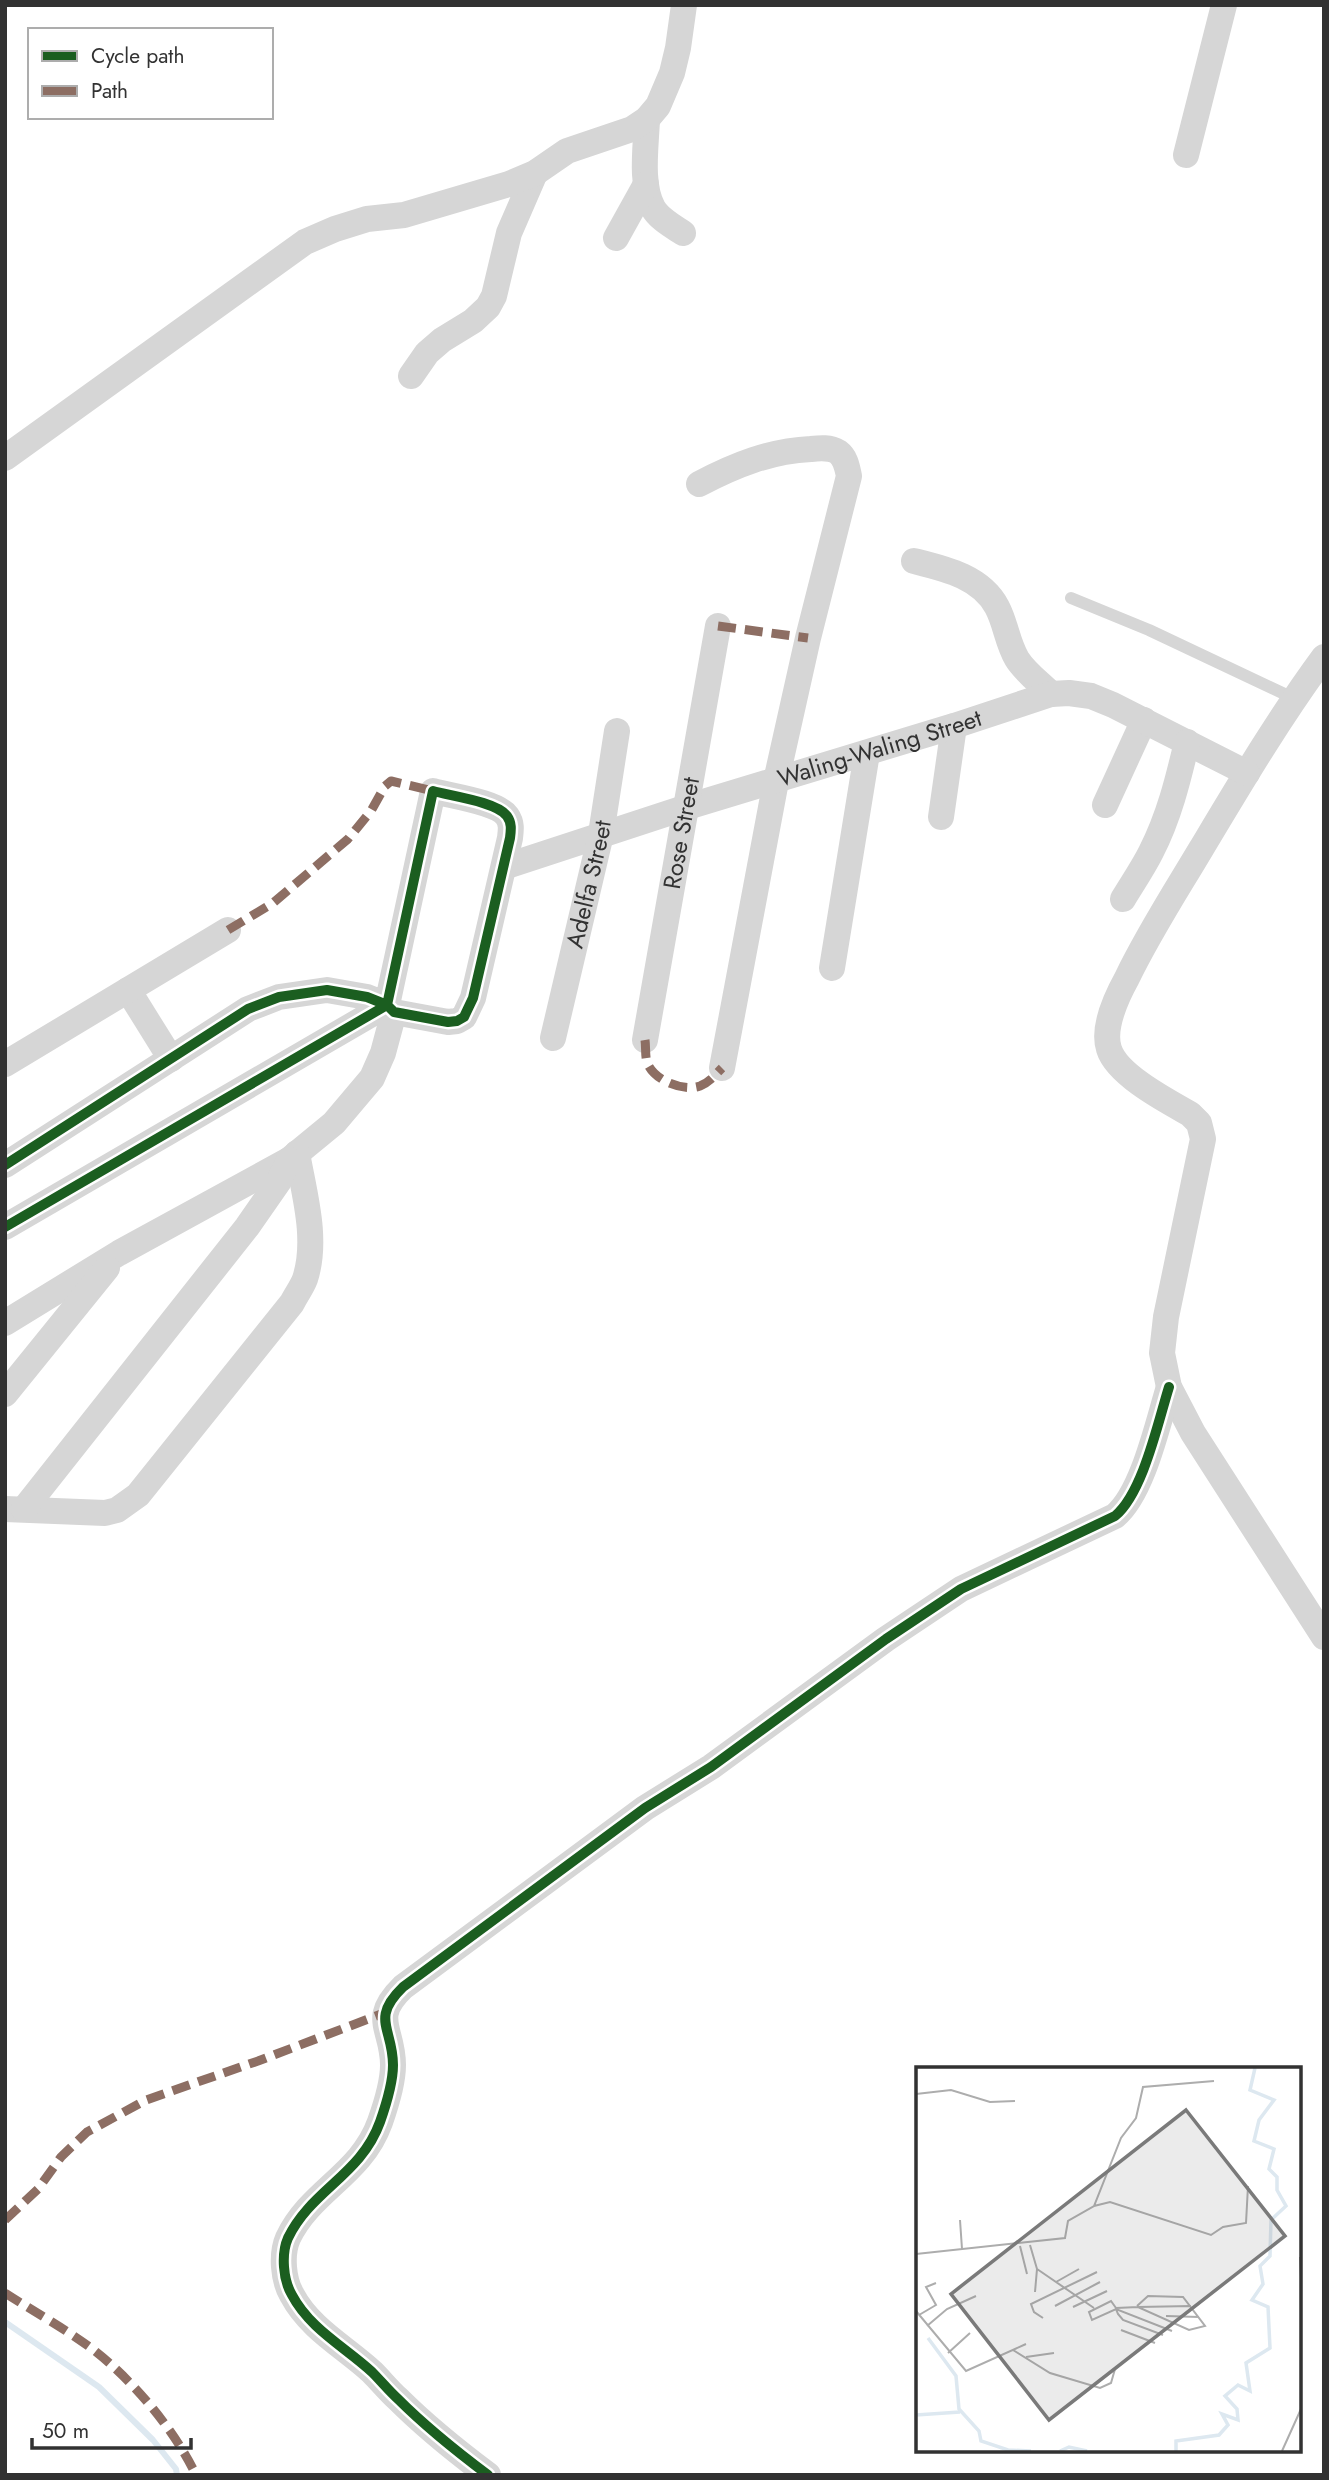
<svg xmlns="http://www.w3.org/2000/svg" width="1329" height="2480" viewBox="0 0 1329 2480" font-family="Jost,sans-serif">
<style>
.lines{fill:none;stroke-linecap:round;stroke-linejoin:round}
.stream{stroke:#dde8f0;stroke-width:6}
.service{stroke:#d6d6d6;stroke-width:12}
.minor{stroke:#d6d6d6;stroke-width:26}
.quiet{stroke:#8d6e63;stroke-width:9;stroke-dasharray:18 9;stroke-linecap:butt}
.cycleway-casing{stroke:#fff;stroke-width:15}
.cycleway{stroke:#1b5e20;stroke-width:10}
.labels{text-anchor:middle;stroke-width:7;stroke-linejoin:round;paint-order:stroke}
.street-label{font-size:24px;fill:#323232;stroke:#fff}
.inset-river{fill:none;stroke:#dde8f0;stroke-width:3.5}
.inset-road{fill:none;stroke:#adadad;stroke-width:2}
.view{fill:#7a7a7a;fill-opacity:0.15;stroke:#7a7a7a;stroke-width:3.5}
.inset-edge{fill:none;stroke:#323232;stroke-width:3.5}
</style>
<rect width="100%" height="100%" fill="#fff"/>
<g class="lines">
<!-- stream -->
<path class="stream" d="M5 2322 99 2387 153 2440 176 2469 177 2475"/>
<!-- service -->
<path class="service" d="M1071 598 1149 630 1293 698"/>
<!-- minor -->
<g class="minor">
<path d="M647 119C646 147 640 184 653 208 659 219 674 227 683 233"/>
<path d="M1186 155 1224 5"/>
<path d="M616 238 646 184"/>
<path d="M411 376 427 353 442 340 473 321 488 307 494 296 509 233 535 173"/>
<path d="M5 458 305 242 335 229 367 219 404 215 509 184 535 173 567 151 632 129 647 119 658 106 672 73 678 48 684 5"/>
<path d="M699 484C735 465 770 451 811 449 820 448 830 447 838 452 846 458 847 467 849 476L808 638 776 781 722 1068"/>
<path d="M914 561C946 569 981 577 997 607 1006 624 1007 642 1017 659 1025 672 1040 683 1051 694"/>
<path d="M1324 657C1279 718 1240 784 1201 849 1176 891 1148 934 1127 978 1117 996 1102 1028 1109 1049 1117 1075 1167 1101 1190 1114L1199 1123 1203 1139 1166 1317 1162 1353 1169 1387 1193 1433 1324 1637"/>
<path d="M1105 805 1144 720"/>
<path d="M941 817 954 726"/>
<path id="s1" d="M504 867 687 807 954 726 1051 694 1069 693 1091 696 1113 705 1247 773"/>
<path d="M1123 899C1132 884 1143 868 1151 852 1169 817 1178 780 1187 742"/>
<path d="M832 968 867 753"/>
<path d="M128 990 171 1059"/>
<path id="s2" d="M553 1038 601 834 617 731"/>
<path id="s3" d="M645 1040 718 626"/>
<path d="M5 1064 228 930"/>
<path d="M5 1165 248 1009 279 997 327 990 367 997 387 1005 394 1012 448 1022 457 1021 464 1017 473 998 510 838C511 830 512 823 507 816 497 802 451 796 433 791L387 1005 5 1227"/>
<path d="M5 1323 119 1253 289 1160 334 1123 372 1078 383 1053 394 1012"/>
<path d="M5 1394 107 1268"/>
<path d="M5 1509 105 1513 117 1510 138 1495 292 1303C296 1295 302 1287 305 1279 318 1239 304 1193 297 1153"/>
<path d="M24 1509 247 1227 279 1181 289 1160"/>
<path d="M488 2475C456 2451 426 2427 398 2399 389 2391 381 2381 372 2372 345 2347 310 2329 292 2295 283 2280 281 2254 288 2238 311 2190 361 2175 380 2122 386 2105 393 2084 393 2065 393 2028 370 2019 403 1987L645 1808 711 1767 886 1639 961 1589 1115 1516C1143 1493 1158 1422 1169 1387"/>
</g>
<!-- quiet -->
<path class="quiet" d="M718 626 808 638
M228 930 273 903 348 839 371 811 385 786 391 781 433 791
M645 1040C646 1047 645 1056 647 1062 653 1080 683 1092 700 1086 710 1082 715 1075 722 1068
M5 2220 38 2189 61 2157 87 2132 146 2100 258 2061 384 2013
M5 2293C33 2311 64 2328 91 2348 132 2379 174 2429 196 2475"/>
<!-- cycleway casing -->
<g class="cycleway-casing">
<path id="cycleway" d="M5 1165 248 1009 279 997 327 990 367 997 387 1005 394 1012 448 1022 457 1021 464 1017 473 998 510 838C511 830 512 823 507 816 497 802 451 796 433 791L387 1005 5 1227
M488 2475C456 2451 426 2427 398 2399 389 2391 381 2381 372 2372 345 2347 310 2329 292 2295 283 2280 281 2254 288 2238 311 2190 361 2175 380 2122 386 2105 393 2084 393 2065 393 2028 370 2019 403 1987L645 1808 711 1767 886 1639 961 1589 1115 1516C1143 1493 1158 1422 1169 1387"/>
</g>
<!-- cycleway -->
<use href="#cycleway" class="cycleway"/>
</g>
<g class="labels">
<!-- street labels -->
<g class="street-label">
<text dy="8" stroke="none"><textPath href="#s1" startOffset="394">Waling-Waling Street</textPath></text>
<text dy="8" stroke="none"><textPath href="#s3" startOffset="210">Rose Street</textPath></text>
<text dy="8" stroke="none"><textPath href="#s2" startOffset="158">Adelfa Street</textPath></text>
</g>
</g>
<!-- overview -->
<g transform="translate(916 2067)">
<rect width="385" height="385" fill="#fff"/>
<path class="inset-river" d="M12 271 40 309 43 342 63 364 65 374 92 383 115 384M0 348 44 345M144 384 153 380 171 384M260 384V374L303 368 312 358 306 347 322 353 321 342 309 329 322 318 334 324 330 296 354 281 352 240 336 233 347 217 344 199 354 189 355 153 370 139 361 123V110L353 102 358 82 338 74 343 53 358 33 334 23 339 1"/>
<path class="inset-road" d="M0 27 35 23 74 35 99 34M178 139 194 135 295 168 307 160 330 156 332 119M44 153 46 182M114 178 121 202 178 241M104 179 111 207M0 187 149 171 152 154 178 139 205 71 220 51 227 20 298 14M384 190 385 211M140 215 163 202M119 225 121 202M139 239 184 215M157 240 191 224M222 240 275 239M200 241 222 240 273 263 289 259 267 230 232 229 221 239M0 244 50 304 110 277M3 248 20 238 10 220 20 216M250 249 283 250M127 251 118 245 115 237 181 205M11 259 31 242 60 229M205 263 239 276M247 268 207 253 202 247 200 242V241L195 234 173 245 176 253 200 242 256 264M97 283 134 306 184 321 195 316 199 302M32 286 54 266M110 290 138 286M366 384 385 342"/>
<path class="view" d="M270 43 369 169 133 353 35 227Z"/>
<rect width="385" height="385" class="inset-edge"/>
</g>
<!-- border -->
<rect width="1329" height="2480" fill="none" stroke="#323232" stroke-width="14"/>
<!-- legend -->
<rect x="28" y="28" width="245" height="91" fill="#ffffff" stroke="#adadad" stroke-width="2"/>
<rect x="42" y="51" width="35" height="10" fill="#1b5e20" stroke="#adadad" stroke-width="2"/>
<text x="91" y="63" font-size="21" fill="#323232">Cycle path</text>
<rect x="42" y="86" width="35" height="10" fill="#8d6e63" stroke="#adadad" stroke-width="2"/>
<text x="91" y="98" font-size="21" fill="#323232">Path</text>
<!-- scale -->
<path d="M32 2438v10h159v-10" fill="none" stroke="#323232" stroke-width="3.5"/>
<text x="42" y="2438" font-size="21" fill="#323232" stroke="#ffffff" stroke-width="5" paint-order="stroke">50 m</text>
</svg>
